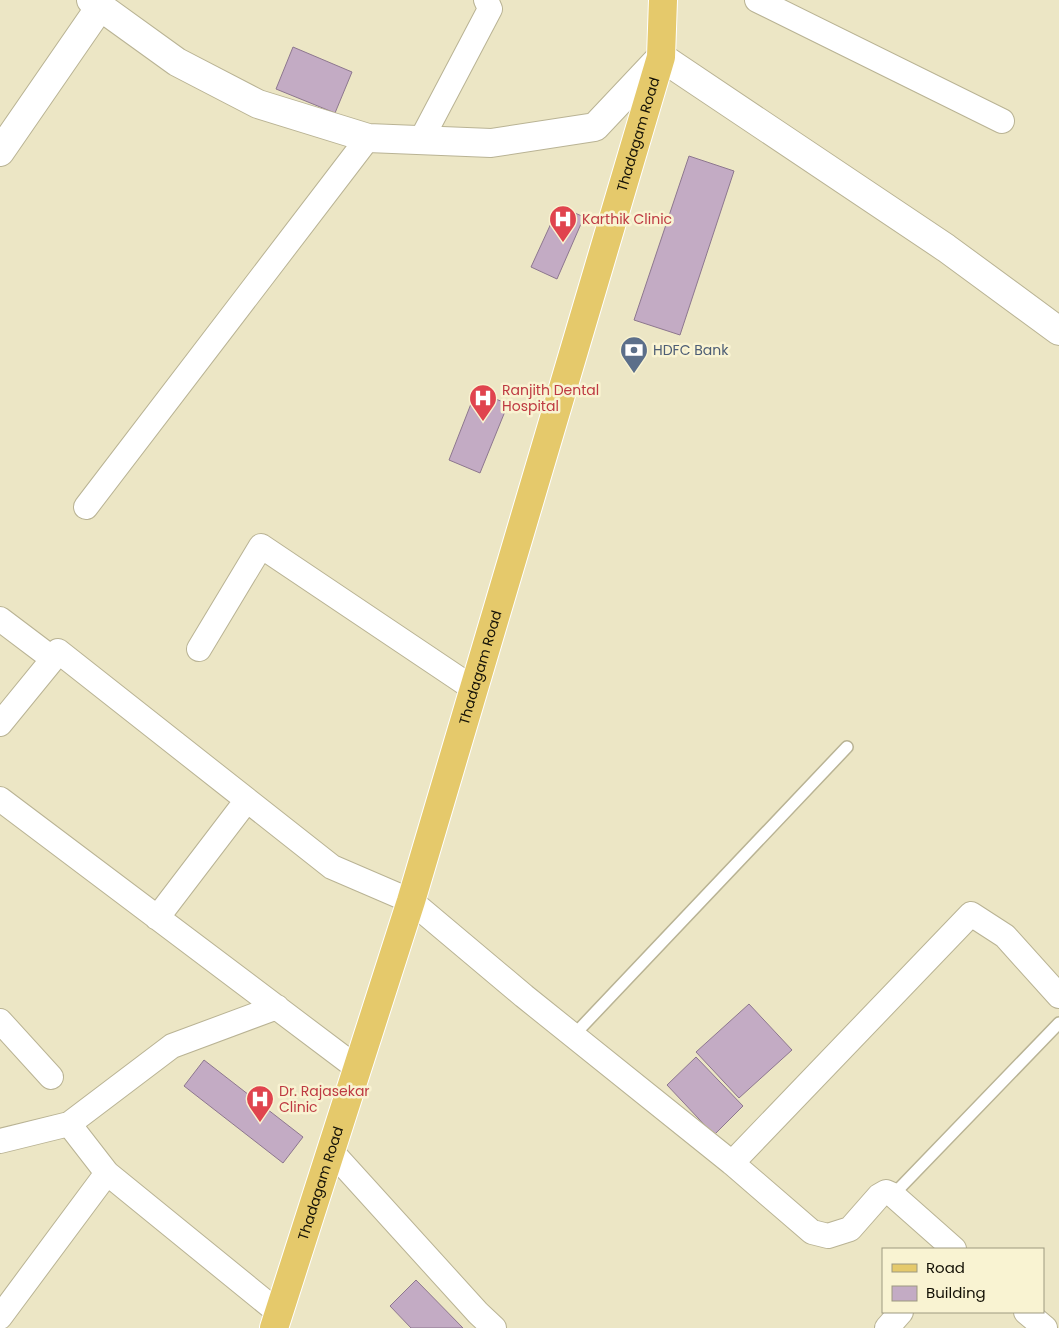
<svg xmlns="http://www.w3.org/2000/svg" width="1059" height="1328" viewBox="0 0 1059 1328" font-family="Poppins,sans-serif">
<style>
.building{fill:#c3abc4;stroke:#8d778e}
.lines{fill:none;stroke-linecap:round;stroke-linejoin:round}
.service-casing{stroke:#b9b394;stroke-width:14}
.minor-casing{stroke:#b9b394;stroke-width:26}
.tertiary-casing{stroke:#b9b394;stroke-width:30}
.secondary-casing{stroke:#b9b394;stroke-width:30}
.primary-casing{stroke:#fff;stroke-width:30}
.service{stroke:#fff;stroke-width:11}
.minor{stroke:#fff;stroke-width:24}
.tertiary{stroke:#fff;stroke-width:28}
.secondary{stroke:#fff;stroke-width:28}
.primary{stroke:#e5c96b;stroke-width:28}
.labels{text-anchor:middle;stroke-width:5;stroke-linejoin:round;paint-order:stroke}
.street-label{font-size:14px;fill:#141106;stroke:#f9f3d2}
.health-label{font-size:14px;fill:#be3a42;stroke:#f9f3d2;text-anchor:start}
.service-label{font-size:14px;fill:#4e5e75;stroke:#f9f3d2;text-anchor:start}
</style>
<rect width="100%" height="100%" fill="#ece6c5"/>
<!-- building -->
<path class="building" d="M293 47 352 72 335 113 276 89Z
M689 156 734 171 680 335 634 320Z
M559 206 584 217 557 279 531 267Z
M476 391 508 404 480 473 449 460Z
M749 1004 792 1050 739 1098 696 1052Z
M696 1057 743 1106 714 1135 667 1085Z
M204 1060 303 1137 283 1163 184 1086Z
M416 1280 463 1328H411L390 1306Z"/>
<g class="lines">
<!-- service casing -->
<g class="service-casing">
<path id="service" d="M573 1036 847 747
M893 1195 1059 1023"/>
</g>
<!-- minor casing -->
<g class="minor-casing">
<path id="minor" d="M757 0 1002 121
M421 140 490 9 486 0
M86 507 368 138
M0 619 53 659 0 724
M199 649 261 546 474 689
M53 659 58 651 332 867 411 901 524 996 732 1163 812 1232 828 1236 850 1229 879 1196 886 1192 893 1195 954 1249
M0 799 357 1068
M157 918 247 800
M0 1021 51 1077
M69 1124 107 1173 279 1313
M0 1141 69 1124 172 1046 277 1007
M331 1151 478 1313 494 1328
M732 1163 971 914 1005 936 1059 996
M1026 1312 1045 1328
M0 1317 107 1173
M887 1328 901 1312"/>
</g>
<!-- tertiary casing -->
<g class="tertiary-casing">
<path id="tertiary" d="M0 152 100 7"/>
</g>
<!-- secondary casing -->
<g class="secondary-casing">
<path id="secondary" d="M91 0 177 62 258 104 368 138 491 143 595 127 661 57 946 248 1059 331"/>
</g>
<!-- primary casing -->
<g class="primary-casing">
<g id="primary">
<path id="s1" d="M274 1328 411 901 661 57 663 0"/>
</g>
</g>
<!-- service -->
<use href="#service" class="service"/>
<!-- minor -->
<use href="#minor" class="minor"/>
<!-- tertiary -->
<use href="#tertiary" class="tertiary"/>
<!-- secondary -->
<use href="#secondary" class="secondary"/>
<!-- primary -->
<use href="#primary" class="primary"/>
</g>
<!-- icons -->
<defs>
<g id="hospital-pin" transform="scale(1.4375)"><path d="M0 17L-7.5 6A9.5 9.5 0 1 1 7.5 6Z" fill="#e0444e" stroke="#f9f3d2"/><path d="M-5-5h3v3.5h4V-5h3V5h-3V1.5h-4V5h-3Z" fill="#fff"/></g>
<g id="bank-pin" transform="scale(1.4375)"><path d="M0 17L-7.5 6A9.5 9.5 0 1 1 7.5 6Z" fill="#5c6f8a" stroke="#f9f3d2"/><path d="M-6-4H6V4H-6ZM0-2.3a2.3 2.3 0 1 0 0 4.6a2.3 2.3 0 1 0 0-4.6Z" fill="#fff"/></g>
</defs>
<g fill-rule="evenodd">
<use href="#hospital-pin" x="563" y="219"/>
<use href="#bank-pin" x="634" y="350"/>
<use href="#hospital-pin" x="483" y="398"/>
<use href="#hospital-pin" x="260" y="1099"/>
</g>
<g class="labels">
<!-- street labels -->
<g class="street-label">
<text dy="5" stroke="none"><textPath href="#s1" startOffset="1248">Thadagam Road</textPath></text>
<text dy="5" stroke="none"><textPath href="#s1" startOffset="692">Thadagam Road</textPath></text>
<text dy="5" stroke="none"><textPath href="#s1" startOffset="152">Thadagam Road</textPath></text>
</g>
<!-- health labels -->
<g class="health-label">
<text x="582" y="224">Karthik Clinic</text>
<text x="502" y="395">Ranjith Dental<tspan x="502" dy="16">Hospital</tspan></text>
<text x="279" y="1096">Dr. Rajasekar<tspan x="279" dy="16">Clinic</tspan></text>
</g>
<!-- service labels -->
<g class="service-label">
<text x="653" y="355">HDFC Bank</text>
</g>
</g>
<!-- legend -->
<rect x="882" y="1248" width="162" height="65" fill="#f9f3d2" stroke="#9d9980"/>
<rect x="892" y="1264" width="25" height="8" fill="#e5c96b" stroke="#9d9980"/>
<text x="926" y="1273" font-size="15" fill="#141106">Road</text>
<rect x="892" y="1286" width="25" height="15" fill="#c3abc4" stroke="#9d9980"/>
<text x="926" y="1298" font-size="15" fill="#141106">Building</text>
</svg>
